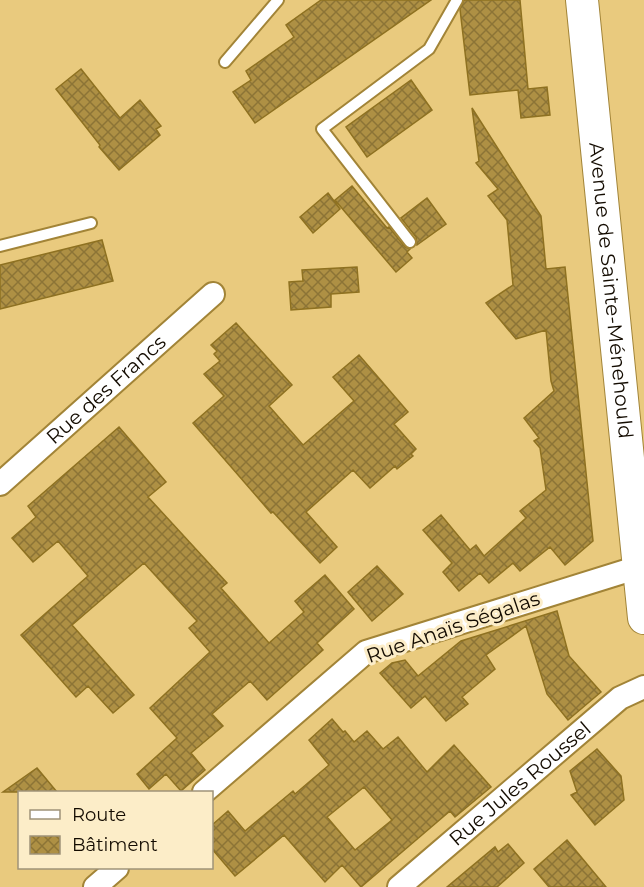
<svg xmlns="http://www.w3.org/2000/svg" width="644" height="887" viewBox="0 0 644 887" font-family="Montserrat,sans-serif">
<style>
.building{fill:url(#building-cross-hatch);stroke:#8e7121;stroke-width:1.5;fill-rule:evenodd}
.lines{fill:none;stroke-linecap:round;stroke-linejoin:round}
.service-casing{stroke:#a28437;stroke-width:14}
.minor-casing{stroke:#a28437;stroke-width:26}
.secondary-casing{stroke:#a28437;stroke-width:34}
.service{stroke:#fff;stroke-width:10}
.minor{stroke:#fff;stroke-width:22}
.secondary{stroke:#fff;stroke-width:32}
.labels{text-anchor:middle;stroke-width:6;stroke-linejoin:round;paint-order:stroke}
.street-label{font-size:20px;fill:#130b00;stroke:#fcedc8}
</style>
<defs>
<pattern id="building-cross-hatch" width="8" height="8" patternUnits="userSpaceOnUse" patternTransform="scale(1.5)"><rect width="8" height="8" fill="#ae9044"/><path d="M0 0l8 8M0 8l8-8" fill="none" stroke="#8c7436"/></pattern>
</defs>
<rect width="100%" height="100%" fill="#e9ca7e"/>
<!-- building -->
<path class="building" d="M321 0H431L255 123 233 92 251 80 246 71 294 37 286 25Z
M464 0H520L528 89 547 87 550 115 521 118 518 90 470 95 460 9Z
M81 69 120 118 140 100 161 126 156 129 160 135 119 170 99 147 100 145 56 89Z
M411 80 432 110 367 157 346 127Z
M472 108 541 216 546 269 565 267 593 541 565 565 550 547 520 571 513 563 489 583 480 573 459 591 443 572 452 563 423 530 441 515 470 550 476 545 484 556 526 518 520 511 546 490 540 448 534 441 539 438 524 418 554 391 551 381 546 330 516 339 486 303 513 285 507 220 488 196 498 189 476 163 479 161Z
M352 186 387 228 389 227 405 247 410 249 407 252 412 258 396 272 335 200Z
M328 193 340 209 313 233 300 217Z
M427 198 446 224 417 245 416 237 401 218Z
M102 240 113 281 0 309V265Z
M357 267 359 292 331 294V307L291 310 289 282 303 281 302 270Z
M236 323 292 385 269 406 303 445 354 401 333 377 359 355 408 412 394 424 416 449 411 454 413 456 397 469 395 466 370 488 353 470 306 512 337 547 320 563 273 512 271 513 193 423 224 396 204 374 220 361 214 354 217 351 211 345Z
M119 427 166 482 148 497 227 583 221 588 269 643 304 612 295 601 325 575 354 609 317 643 323 650 267 700 250 681 212 714 223 726 191 753 205 770 181 791 166 774 149 789 137 774 177 738 150 708 210 652 189 628 197 621 144 563 72 625 134 695 113 713 88 686 76 697 21 635 88 576 58 541 33 562 12 538 36 517 28 506Z
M377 566 403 594 372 621 348 592Z
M557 611 569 656 601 692 568 720 547 694 526 626 486 655 495 669 462 697 468 704 446 721 425 696 411 708 380 673 392 663 405 660 418 676 461 641Z
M332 719 343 732 345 731 354 742 367 731 383 749 398 737 427 772 454 745 491 787 455 817 450 811 361 887 342 865 325 882 284 835 235 876 212 849V825L228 811 245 831 293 791 295 794 329 765 309 740ZM364 787 392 820 355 850 327 817Z
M597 749 621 776 624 800 595 825 571 795 577 792 570 771Z
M37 768 57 792H3Z
M567 840 606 887H549L534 869Z
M508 844 524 863 497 887H447L495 847 498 852Z"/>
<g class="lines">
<!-- service casing -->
<g class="service-casing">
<path id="service" d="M225 62 278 0
M410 242 322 129 429 49 457 0
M0 246 91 223"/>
</g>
<!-- minor casing -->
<g class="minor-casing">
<g id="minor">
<path id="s1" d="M0 484 213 294"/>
<path d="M204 792 366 652 639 567"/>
<path d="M95 887 117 868"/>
<path id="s2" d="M399 887 620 698 644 687"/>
</g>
</g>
<!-- secondary casing -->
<g class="secondary-casing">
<g id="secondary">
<path id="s3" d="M582 0 644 618"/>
</g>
</g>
<!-- service -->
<use href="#service" class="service"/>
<!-- minor -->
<use href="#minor" class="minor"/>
<!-- secondary -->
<use href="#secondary" class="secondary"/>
</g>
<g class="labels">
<!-- street labels -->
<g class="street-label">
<text dy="7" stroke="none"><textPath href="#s3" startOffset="292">Avenue de Sainte-Ménehould</textPath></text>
<text dy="7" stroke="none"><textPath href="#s1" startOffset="142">Rue des Francs</textPath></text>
<text transform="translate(453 627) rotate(-19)" y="7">Rue Anaïs Ségalas</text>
<text dy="7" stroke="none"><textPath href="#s2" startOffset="159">Rue Jules Roussel</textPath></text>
</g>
</g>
<!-- legend -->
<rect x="18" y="791" width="195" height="78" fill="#fcedc8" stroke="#9f9378" stroke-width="1.5"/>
<rect x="30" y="810" width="30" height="9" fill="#ffffff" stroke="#9f9378" stroke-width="1.5"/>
<text x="72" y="821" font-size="18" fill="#130b00">Route</text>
<rect x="30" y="836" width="30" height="18" fill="url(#building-cross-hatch)" stroke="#9f9378" stroke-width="1.5"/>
<text x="72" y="851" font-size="18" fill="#130b00">Bâtiment</text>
</svg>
